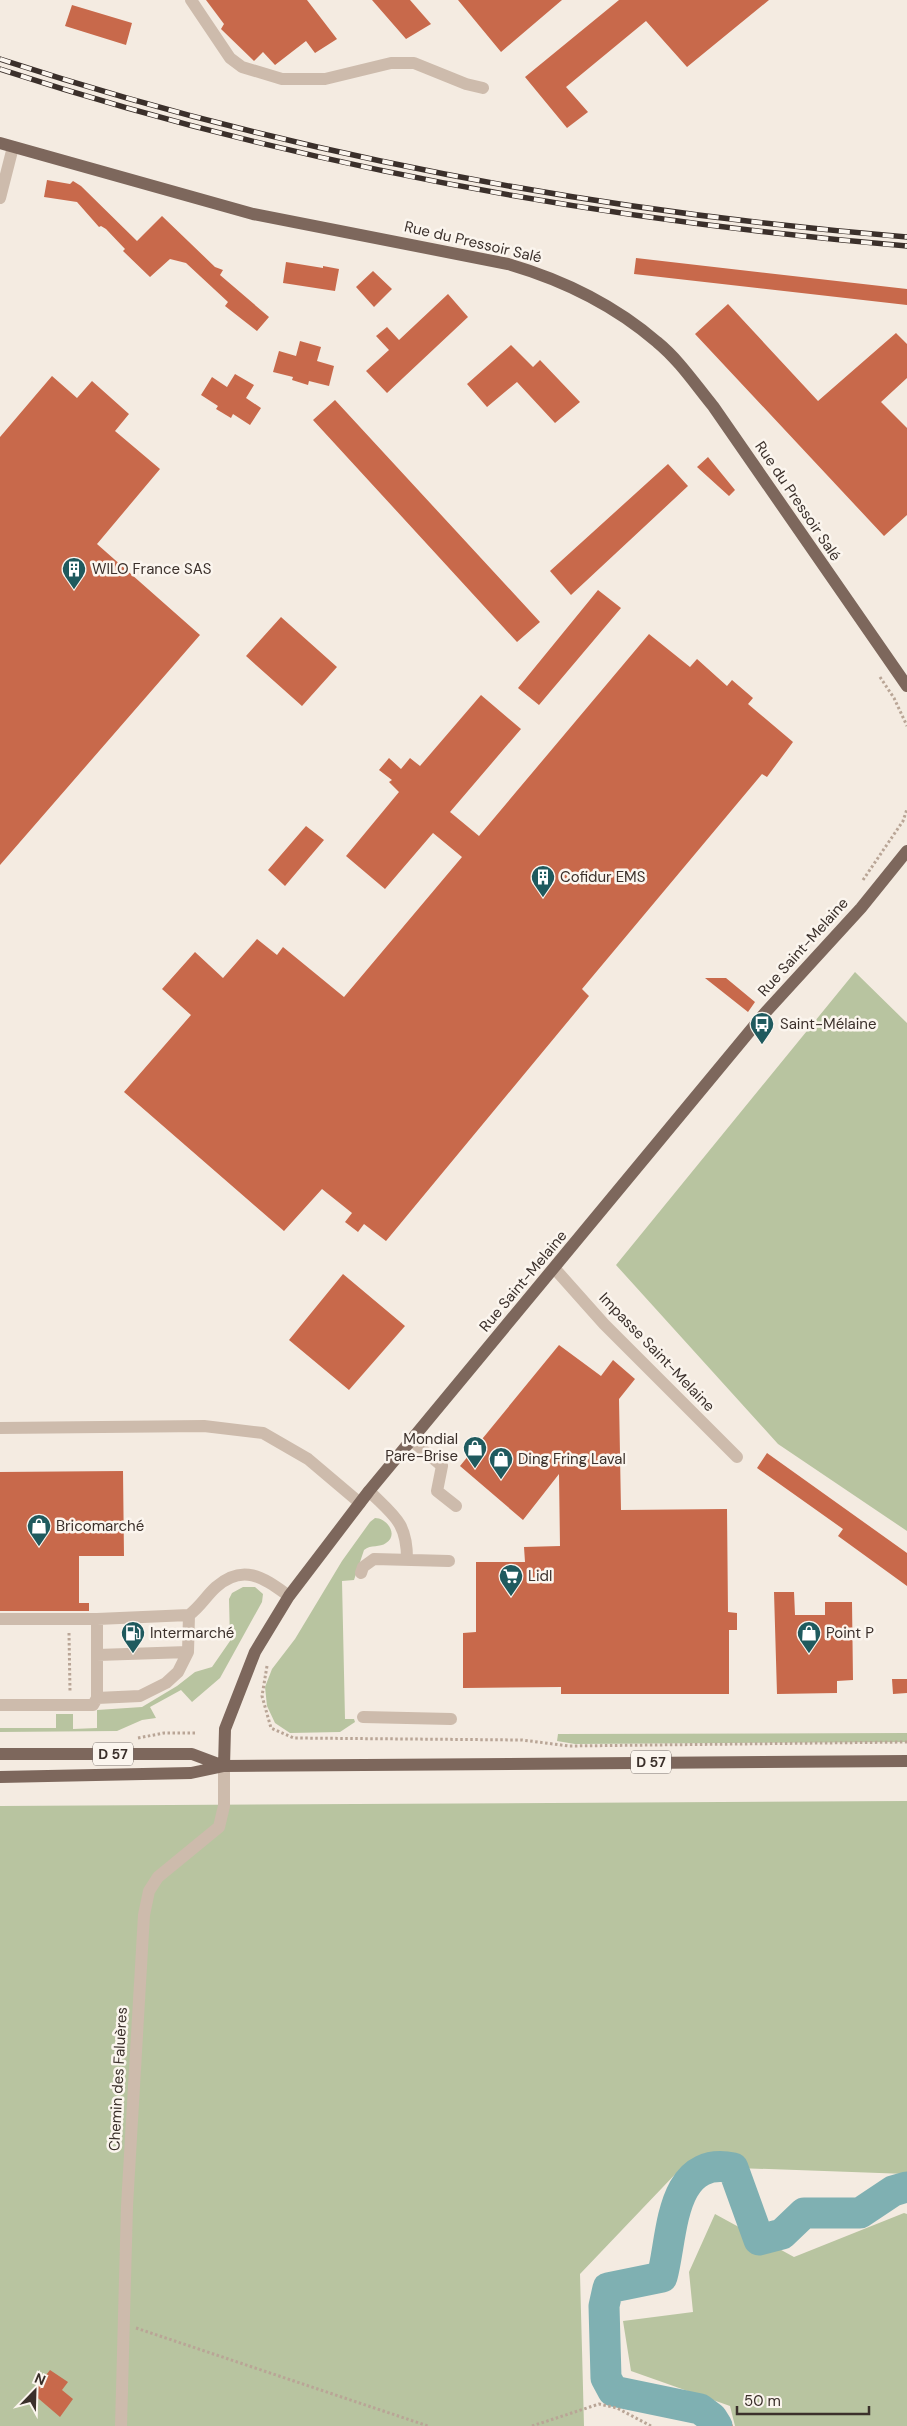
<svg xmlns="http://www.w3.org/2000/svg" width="907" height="2426" viewBox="0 0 907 2426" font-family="'DM Sans',sans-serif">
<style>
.green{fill:#b8c4a0}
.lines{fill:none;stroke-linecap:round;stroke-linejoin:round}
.river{stroke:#7fb0b2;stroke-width:31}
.building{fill:#c8694b}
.path{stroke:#b9a596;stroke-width:3;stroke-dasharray:2.5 2.5;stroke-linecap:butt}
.minor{stroke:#cdbbac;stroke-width:12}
.major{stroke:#7d675c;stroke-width:12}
.rail-casing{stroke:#3b302b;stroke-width:5.5}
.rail{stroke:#fbf5ee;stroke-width:4;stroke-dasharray:11;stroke-linecap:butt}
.labels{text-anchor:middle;stroke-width:5;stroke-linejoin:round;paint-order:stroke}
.shield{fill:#fbf5ee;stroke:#756b66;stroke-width:1}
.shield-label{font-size:14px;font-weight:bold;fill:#3b302b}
.street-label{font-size:15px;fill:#3b302b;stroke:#fbf5ee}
.poi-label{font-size:15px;fill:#3b302b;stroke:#fbf5ee;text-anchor:start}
</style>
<rect width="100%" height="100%" fill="#f4ebe1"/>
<!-- green -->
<path class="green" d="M855 972 907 1023V1531L778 1444 616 1265Z
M375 1518C387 1518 399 1535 386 1543 380 1548 371 1544 364 1550L354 1580 342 1581 345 1719H354L355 1722 340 1732 290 1733 275 1723 267 1706 265 1687 272 1669 295 1639 342 1561 370 1522Z
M243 1587H255L263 1594 262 1602 220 1678 192 1702 181 1690 150 1707 156 1718 142 1720 117 1731 0 1732V1728H56V1714H73V1729L97 1728V1710L142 1707 177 1686 195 1672 212 1667 230 1641 229 1599 232 1593Z
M907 1733V1742L575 1744 557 1741 558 1734Z
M907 1801V2174L683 2166 580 2274 584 2426H0V1806Z
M904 2213 907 2214V2426H735L730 2406 631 2371 623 2321 693 2312 689 2272 715 2214 794 2257Z"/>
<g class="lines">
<!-- river -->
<path class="river" d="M717 2426 712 2418 700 2409 613 2391 606 2378 604 2306 608 2288 662 2277C673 2237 669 2155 733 2168L759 2240 782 2234 804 2213H860L893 2191 907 2187"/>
</g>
<!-- building -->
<path class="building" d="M206 0H307L337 39 315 53 306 41 275 65 263 52 254 61 221 29 224 24Z
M372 0H410L431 24 406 39Z
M458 0H562L501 52Z
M619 0H769L687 67 646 21 566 87 588 112 567 128 525 77Z
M72 5 132 23 126 45 65 26Z
M47 180 70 184 73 181 81 186 137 241 162 216 215 267 223 270 220 275 269 317 257 331 225 306 228 302 186 263 170 259 150 277 123 251 125 249 106 229 101 226 99 227 77 202 44 197Z
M636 258 907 289V305L634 274Z
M286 262 323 268V266L339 269 335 291 283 283Z
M373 271 392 289 374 307 356 287Z
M448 294 468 317 387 393 366 371 389 350 376 336 387 327 399 340Z
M728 304 818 401 896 333 907 344V378L881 402 907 428V515L884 536 695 334Z
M300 341 321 347 317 361 334 366 329 386 309 381 308 385 292 380 293 377 273 372 279 351 296 356Z
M511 345 533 367 540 360 580 402 555 423 517 382 487 407 467 384Z
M235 374 254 385 246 398 261 408 250 425 233 414 231 418 216 409 218 406 201 395 212 377 227 387Z
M52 376 77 398 92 381 129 414 115 431 160 469 97 544 200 635 0 865V437Z
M335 400 540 622 517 642 313 420Z
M708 457 735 490 729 496 697 467Z
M668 464 688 486 571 595 550 571Z
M598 590 621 608 539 705 518 688Z
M281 617 337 667 302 706 246 656Z
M649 634 690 667 697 659 727 686 732 680 753 698 748 704 793 742 767 777 762 774 582 989 589 996 386 1241 364 1224 358 1232 345 1222 352 1213 322 1189 284 1231 124 1092 191 1015 162 989 195 952 223 978 257 939 277 955 283 947 344 997 462 857 433 833 385 889 346 856 399 792 389 782 392 780 379 770 389 758 401 769 410 758 420 766 481 695 521 729 450 812 479 836Z
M306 826 324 840 285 886 268 870Z
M705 978H726L755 1002 748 1012Z
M343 1274 405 1326 349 1390 289 1340Z
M559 1345 601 1376 613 1360 635 1379 619 1399 621 1510 727 1509 728 1612 737 1613V1630H729V1694H561V1687L463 1688V1633L476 1632V1562H525L524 1547 560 1546 559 1474 523 1520 460 1466Z
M767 1453 907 1553V1586L838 1536 843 1529 757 1468Z
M123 1471 124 1556H79V1603H89V1611H0V1472Z
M774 1592H794L795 1615H825V1602H852L853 1680 837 1681V1693L777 1694Z
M892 1679H907V1693L893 1694Z
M50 2370 68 2382 62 2390 73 2399 60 2417 32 2393Z"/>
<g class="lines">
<!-- path -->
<path class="path" d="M880 677 894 698 907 726
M863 880 903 821 907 809
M69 1633 70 1691
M267 1666 262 1696 271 1728 294 1738 522 1740 569 1746 907 1742
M138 1738 164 1733H195
M136 2328 428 2426
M532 2426 599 2404 617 2408 651 2426
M732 2426H733"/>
<!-- minor -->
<path class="minor" d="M191 0 230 58 242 67 282 79H325L391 63H414L466 84 483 88
M0 198 13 147
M555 1269 604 1324 737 1457
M0 1428 204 1426 263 1433 308 1459 360 1503
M411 1440 442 1466 437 1491 456 1506
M369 1491C394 1516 407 1522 407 1559
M361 1573 363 1567 374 1559 449 1561
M0 1619H97
M97 1655 188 1652
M97 1698 140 1696 166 1683 178 1672 188 1652 189 1615
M0 1705H93L97 1698V1619L189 1615C200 1607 206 1596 216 1587 244 1562 265 1579 289 1596
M363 1717 451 1719
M121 2426 127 2206 144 1915 149 1891 158 1877 219 1827 224 1806V1766"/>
<!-- major -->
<path class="major" d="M0 143 253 214 508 264C563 280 614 305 657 342 679 360 695 384 713 406L907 686
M0 1754H192L224 1766
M224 1766 225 1729 255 1652 289 1596 369 1491 764 1014 861 908 907 851
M0 1777 191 1773 224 1766 907 1761"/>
<!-- rail casing -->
<g class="rail-casing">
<path id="rail" d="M0 59C293 155 600 212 907 237
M0 69C293 165 600 220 907 246"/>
</g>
<!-- rail -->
<use href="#rail" class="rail"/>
</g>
<!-- icons -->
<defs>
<g id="building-pin" transform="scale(1.25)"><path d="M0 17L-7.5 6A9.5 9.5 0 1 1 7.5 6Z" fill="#1f5a5e" stroke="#fbf5ee"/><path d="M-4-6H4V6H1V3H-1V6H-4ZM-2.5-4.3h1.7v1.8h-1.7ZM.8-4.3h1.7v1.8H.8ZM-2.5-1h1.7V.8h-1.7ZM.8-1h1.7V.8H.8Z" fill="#fff"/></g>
<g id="bus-pin" transform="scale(1.25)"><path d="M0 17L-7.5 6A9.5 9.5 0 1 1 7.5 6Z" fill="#1f5a5e" stroke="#fbf5ee"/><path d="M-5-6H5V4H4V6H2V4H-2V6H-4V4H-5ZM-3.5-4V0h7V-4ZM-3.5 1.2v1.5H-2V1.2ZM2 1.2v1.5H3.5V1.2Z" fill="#fff"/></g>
<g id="shop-pin" transform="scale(1.25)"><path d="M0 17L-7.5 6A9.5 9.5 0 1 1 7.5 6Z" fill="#1f5a5e" stroke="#fbf5ee"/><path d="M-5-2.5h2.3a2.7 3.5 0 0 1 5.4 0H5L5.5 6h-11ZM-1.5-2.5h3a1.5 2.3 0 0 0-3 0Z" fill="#fff"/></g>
<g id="supermarket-pin" transform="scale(1.25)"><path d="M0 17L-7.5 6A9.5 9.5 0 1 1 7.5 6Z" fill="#1f5a5e" stroke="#fbf5ee"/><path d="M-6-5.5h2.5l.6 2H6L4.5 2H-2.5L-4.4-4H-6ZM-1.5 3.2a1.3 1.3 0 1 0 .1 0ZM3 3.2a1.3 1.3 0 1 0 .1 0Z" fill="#fff"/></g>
<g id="fuel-pin" transform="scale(1.25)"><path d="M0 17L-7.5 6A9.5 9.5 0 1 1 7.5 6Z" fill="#1f5a5e" stroke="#fbf5ee"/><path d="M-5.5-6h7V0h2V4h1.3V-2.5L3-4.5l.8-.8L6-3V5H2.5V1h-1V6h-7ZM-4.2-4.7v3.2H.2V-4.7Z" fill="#fff"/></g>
</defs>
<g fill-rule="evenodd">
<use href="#building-pin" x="74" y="569"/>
<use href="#building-pin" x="543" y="877"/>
<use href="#bus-pin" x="762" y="1024"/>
<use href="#shop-pin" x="475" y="1448"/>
<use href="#shop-pin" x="501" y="1459"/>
<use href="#shop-pin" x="39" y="1526"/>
<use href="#supermarket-pin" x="511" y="1576"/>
<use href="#fuel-pin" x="133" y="1633"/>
<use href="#shop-pin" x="809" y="1633"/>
</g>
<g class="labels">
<!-- shield labels -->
<g class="shield">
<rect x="93" y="1742.5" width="40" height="23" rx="4"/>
<rect x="631" y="1750.5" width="40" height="23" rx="4"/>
</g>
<g class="shield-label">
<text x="113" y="1759">D 57</text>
<text x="651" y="1767">D 57</text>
</g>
<!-- street labels -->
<g class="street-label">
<text transform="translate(473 242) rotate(13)" y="5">Rue du Pressoir Salé</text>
<text transform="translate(798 501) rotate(56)" y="5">Rue du Pressoir Salé</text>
<text transform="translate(803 947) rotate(-48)" y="5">Rue Saint-Melaine</text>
<text transform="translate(523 1281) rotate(-50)" y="5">Rue Saint-Melaine</text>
<text transform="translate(657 1352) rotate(46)" y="5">Impasse Saint-Melaine</text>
<text transform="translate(118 2079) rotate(-87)" y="5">Chemin des Faluères</text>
</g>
<!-- poi labels -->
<g class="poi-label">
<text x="92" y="574">WILO France SAS</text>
<text x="560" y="882">Cofidur EMS</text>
<text x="780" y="1029">Saint-Mélaine</text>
<text x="458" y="1444" text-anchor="end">Mondial<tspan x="458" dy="17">Pare-Brise</tspan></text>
<text x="518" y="1464">Ding Fring Laval</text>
<text x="56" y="1531">Bricomarché</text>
<text x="528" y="1581">Lidl</text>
<text x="150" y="1638">Intermarché</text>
<text x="826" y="1638">Point P</text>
</g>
</g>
<!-- north arrow -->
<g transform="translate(35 2391) rotate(23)" stroke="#fbf5ee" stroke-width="4" paint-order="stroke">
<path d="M0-4L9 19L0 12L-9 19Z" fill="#3b302b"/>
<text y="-8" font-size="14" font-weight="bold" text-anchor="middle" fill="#3b302b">N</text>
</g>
<!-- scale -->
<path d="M737 2406v8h132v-8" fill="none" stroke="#3b302b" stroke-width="2.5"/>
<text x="744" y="2406" font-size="15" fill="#3b302b" stroke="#fbf5ee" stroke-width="4" paint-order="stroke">50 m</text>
</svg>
